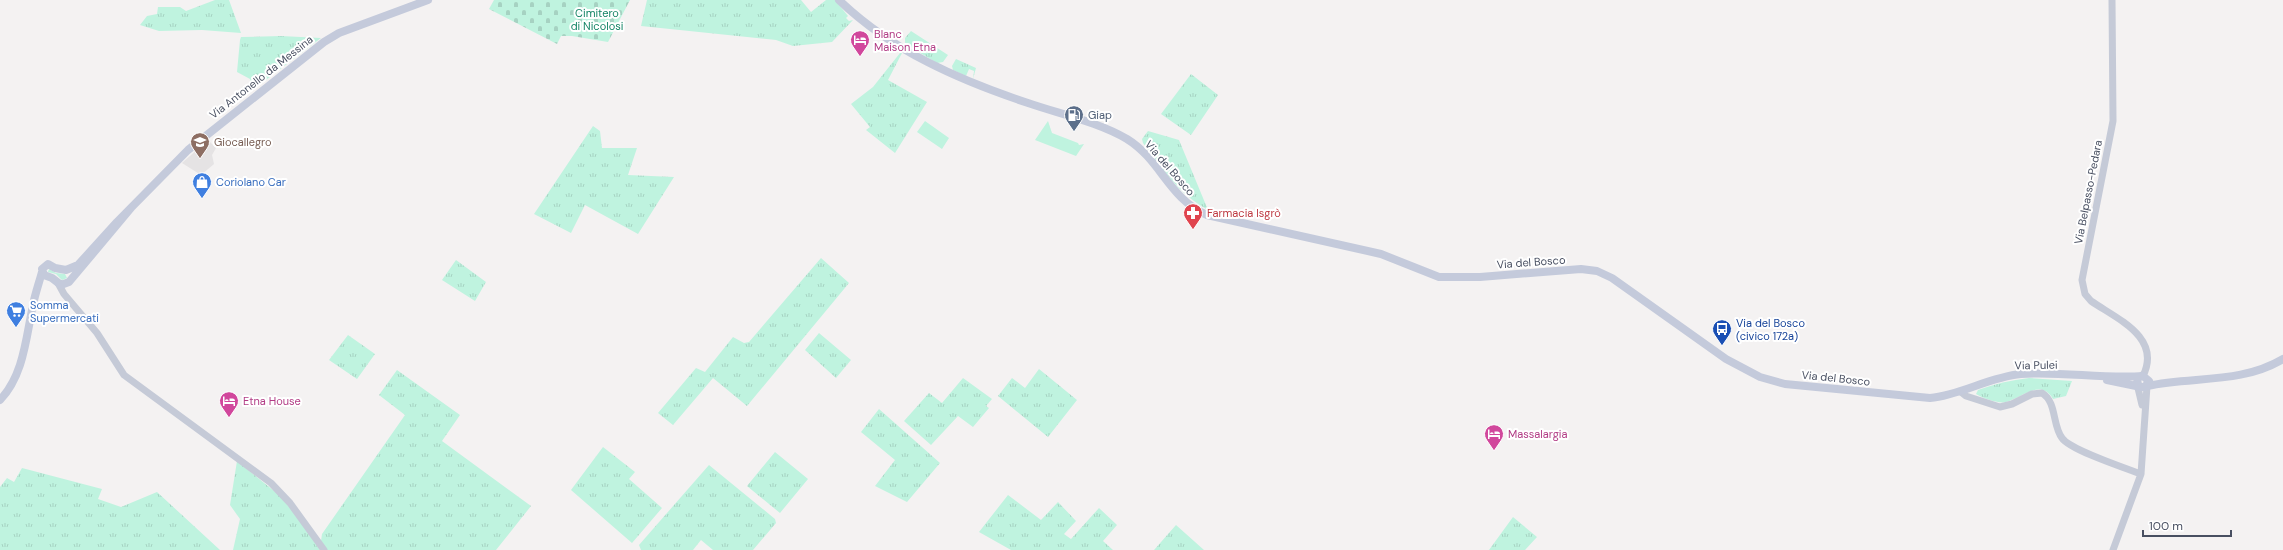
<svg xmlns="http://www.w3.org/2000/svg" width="2283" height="550" viewBox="0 0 2283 550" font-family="'DM Sans',sans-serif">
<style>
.education{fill:#e5e3e4}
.grass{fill:url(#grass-tufts)}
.cemetery{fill:url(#cemetery-stones)}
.green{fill:#bff3df}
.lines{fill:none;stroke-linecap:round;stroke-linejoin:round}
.tertiary{stroke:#c5cad7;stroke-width:7}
.secondary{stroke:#c4cadb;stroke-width:8}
.labels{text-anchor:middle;stroke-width:4;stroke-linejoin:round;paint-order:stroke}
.park-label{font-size:11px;fill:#128364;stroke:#fff}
.hotel-label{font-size:11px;fill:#b23c85;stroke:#fff;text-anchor:start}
.street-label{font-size:11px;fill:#484f61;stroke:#fff}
.service-label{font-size:11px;fill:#4e5e75;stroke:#fff;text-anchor:start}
.education-label{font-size:11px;fill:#785e54;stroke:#fff;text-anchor:start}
.shop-label{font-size:11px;fill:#366cbe;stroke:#fff;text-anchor:start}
.health-label{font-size:11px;fill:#be3a42;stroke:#fff;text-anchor:start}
.transit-label{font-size:11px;fill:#164399;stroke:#fff;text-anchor:start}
</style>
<defs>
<pattern id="grass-tufts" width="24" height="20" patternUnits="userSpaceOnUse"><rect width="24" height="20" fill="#bff3df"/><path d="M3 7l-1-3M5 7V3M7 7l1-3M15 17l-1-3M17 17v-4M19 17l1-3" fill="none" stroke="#a6d2c2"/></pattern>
<pattern id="cemetery-stones" width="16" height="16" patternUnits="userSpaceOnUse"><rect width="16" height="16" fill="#bff3df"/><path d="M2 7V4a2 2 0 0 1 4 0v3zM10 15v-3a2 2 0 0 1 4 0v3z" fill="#a6d2c2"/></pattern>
</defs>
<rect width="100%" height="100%" fill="#f4f2f2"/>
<!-- education -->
<path class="education" d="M208 140 216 148 212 155 214 164 201 175 182 163Z"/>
<!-- grass -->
<path class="grass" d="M215 0H229L241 33 202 30 159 31 140 25 147 16 157 14 158 7H180L186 11Z
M647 0H801L811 12 826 0H835L848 16 846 18 849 21 853 20 832 42 793 46 776 40 641 26Z
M911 31 948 55 943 62 937 63 905 44V38Z
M281 36 321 38 254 89 250 79 237 72 240 40 241 37Z
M900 53H902L888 80 927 102 895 153 866 130 870 127 851 104 873 87Z
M956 59 976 68 973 79 974 71 969 69 966 76 953 70 952 66Z
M1191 74 1218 95 1191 135 1161 114Z
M593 126 600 131 602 148H637L628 175 674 177 638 234 585 205 571 233 534 214Z
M1148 131 1179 140 1208 210C1176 192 1165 171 1143 143L1142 139Z
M821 258 849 283 747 406 713 378 673 425 658 413 696 368 705 372 733 337 744 343 749 342Z
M456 260 486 282 475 301 442 280Z
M819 333 851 360 836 378 805 350Z
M348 335 375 354 357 379 329 360Z
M1039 369 1077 400 1048 437 998 396 1012 378 1025 388Z
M397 370 460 415 442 441 531 506 496 550H327L321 541 322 534 405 415 379 395Z
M963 378 992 399 986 406 989 408 973 427 958 416 931 445 904 421 929 393 942 403Z
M2029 378 2072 381 2066 396 2053 399C2041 378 2021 398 2006 402 1999 404 1982 398 1976 394L1978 390C1994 384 2011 380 2029 378Z
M879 409 940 463 907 502 875 486 895 460 861 432Z
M603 447 635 472 629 479 662 508 632 543 571 490Z
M775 452 808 479 780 513 747 486Z
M237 461 279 495 296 515 320 550H233L240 519 230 505Z
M709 465 775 519 776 523 753 550H713L701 540 693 550H641L639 545Z
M22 468 102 489 98 499 121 507 157 492 220 550H0V487L7 478 14 482Z
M1008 495 1041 520 1058 502 1076 521 1064 534 1071 539 1099 508 1117 525 1103 541 1113 550H1011L979 532Z
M1513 517 1537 537 1525 550H1489Z
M1176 525 1204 550H1154Z"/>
<!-- cemetery -->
<path class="cemetery" d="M494 0H630L608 42 572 36H561L557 44 489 9Z"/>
<!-- green -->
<path class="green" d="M925 121 949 138 942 149 917 132Z
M1048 121 1052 133 1078 143 1079 145 1084 144 1076 156 1035 140Z
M49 269 56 273 65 274 67 278 62 280 56 274 48 272Z"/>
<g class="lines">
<!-- tertiary -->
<path class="tertiary" d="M2112 0 2113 121 2082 280 2085 294 2091 301C2117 319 2162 337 2143 376
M58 283 64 294 97 333 124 375 271 483 290 503 324 550
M2137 384 2142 405
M1961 392 1966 396 2000 407 2012 404 2032 394 2042 393C2057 402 2052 425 2062 438 2070 450 2125 468 2141 474
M2113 550 2141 474 2147 386"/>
<!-- secondary -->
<path class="secondary" d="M839 0C892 51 959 80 1028 103 1060 114 1098 122 1127 139 1161 160 1169 199 1207 215L1381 254 1439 277H1480L1581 269 1597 271 1612 278 1726 359 1760 377 1785 384 1930 398C1961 395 1989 377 2021 374 2061 371 2103 379 2143 376L2149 381 2145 387H2141L2137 384 2138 378 2141 376
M131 208 69 282 61 285 52 278 44 275 42 269 48 264 55 268 66 270 78 265 117 222 188 150 324 42 339 33 428 0
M2107 380 2141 387
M2147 386C2194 376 2241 384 2283 359
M0 400C24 375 26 337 33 305 35 294 39 283 42 272"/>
</g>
<!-- icons -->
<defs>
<g id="hotel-pin" transform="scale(1)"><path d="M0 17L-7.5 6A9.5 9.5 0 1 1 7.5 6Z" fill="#d1479c" stroke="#fff"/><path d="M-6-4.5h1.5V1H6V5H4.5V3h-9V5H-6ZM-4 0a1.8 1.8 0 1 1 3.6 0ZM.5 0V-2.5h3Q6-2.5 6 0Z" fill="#fff"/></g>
<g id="fuel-pin" transform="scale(1)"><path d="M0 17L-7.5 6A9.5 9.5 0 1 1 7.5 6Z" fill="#5c6f8a" stroke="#fff"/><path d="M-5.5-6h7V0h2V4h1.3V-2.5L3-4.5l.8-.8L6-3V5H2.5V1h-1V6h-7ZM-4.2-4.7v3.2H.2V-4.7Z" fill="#fff"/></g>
<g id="school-pin" transform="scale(1)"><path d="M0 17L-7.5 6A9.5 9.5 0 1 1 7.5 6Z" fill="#8d6e63" stroke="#fff"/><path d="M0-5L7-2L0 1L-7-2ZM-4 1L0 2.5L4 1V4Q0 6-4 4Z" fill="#fff"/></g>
<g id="shop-pin" transform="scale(1)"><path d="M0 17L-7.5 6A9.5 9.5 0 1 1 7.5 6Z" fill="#3f7fe0" stroke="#fff"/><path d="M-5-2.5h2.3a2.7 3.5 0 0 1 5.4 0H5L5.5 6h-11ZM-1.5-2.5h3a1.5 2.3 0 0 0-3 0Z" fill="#fff"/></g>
<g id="pharmacy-pin" transform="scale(1)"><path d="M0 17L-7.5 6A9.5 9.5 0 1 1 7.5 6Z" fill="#e0444e" stroke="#fff"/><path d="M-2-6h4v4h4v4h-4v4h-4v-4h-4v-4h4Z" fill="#fff"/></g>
<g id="supermarket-pin" transform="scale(1)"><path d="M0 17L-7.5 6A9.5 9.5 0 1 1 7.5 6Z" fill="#3f7fe0" stroke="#fff"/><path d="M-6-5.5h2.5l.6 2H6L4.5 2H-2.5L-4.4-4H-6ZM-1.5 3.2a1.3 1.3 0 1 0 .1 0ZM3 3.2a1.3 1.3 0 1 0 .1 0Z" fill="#fff"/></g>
<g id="bus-pin" transform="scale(1)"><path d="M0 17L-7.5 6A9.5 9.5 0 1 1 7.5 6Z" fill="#1a4fb4" stroke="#fff"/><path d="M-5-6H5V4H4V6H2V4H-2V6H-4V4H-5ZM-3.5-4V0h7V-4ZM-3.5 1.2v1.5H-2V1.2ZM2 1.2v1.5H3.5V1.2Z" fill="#fff"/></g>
</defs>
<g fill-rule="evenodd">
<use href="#hotel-pin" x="860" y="40"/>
<use href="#fuel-pin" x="1074" y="115"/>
<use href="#school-pin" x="200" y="142"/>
<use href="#shop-pin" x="202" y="182"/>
<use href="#pharmacy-pin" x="1193" y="213"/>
<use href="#supermarket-pin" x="16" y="311"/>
<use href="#bus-pin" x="1722" y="329"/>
<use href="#hotel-pin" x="229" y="401"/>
<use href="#hotel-pin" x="1494" y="434"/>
</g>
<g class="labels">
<!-- park labels -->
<g class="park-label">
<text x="597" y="17">Cimitero<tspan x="597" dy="13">di Nicolosi</tspan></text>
</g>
<!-- hotel labels -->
<g class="hotel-label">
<text x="874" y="38">Blanc<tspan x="874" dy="13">Maison Etna</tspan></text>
<text x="243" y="405">Etna House</text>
<text x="1508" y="438">Massalargia</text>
</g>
<!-- street labels -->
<g class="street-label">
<text transform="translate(261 77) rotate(-38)" y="4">Via Antonello da Messina</text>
<text transform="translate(1170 168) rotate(49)" y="4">Via del Bosco</text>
<text transform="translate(2088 192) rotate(-79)" y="4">Via Belpasso-Pedara</text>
<text transform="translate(1531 262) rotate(-4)" y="4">Via del Bosco</text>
<text transform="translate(2036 365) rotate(-1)" y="4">Via Pulei</text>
<text transform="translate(1836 378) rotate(6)" y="4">Via del Bosco</text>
</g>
<!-- service labels -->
<g class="service-label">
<text x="1088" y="119">Giap</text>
</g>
<!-- education labels -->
<g class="education-label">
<text x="214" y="146">Giocallegro</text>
</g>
<!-- shop labels -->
<g class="shop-label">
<text x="216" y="186">Coriolano Car</text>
<text x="30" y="309">Somma<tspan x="30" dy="13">Supermercati</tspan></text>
</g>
<!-- health labels -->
<g class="health-label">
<text x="1207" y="217">Farmacia Isgrò</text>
</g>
<!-- transit labels -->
<g class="transit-label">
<text x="1736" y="327">Via del Bosco<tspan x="1736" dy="13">(civico 172a)</tspan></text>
</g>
</g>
<!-- scale -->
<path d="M2143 530v6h88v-6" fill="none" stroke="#484f61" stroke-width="2"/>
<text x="2149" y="530" font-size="12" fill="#484f61" stroke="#ffffff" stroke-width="3" paint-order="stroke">100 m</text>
</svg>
